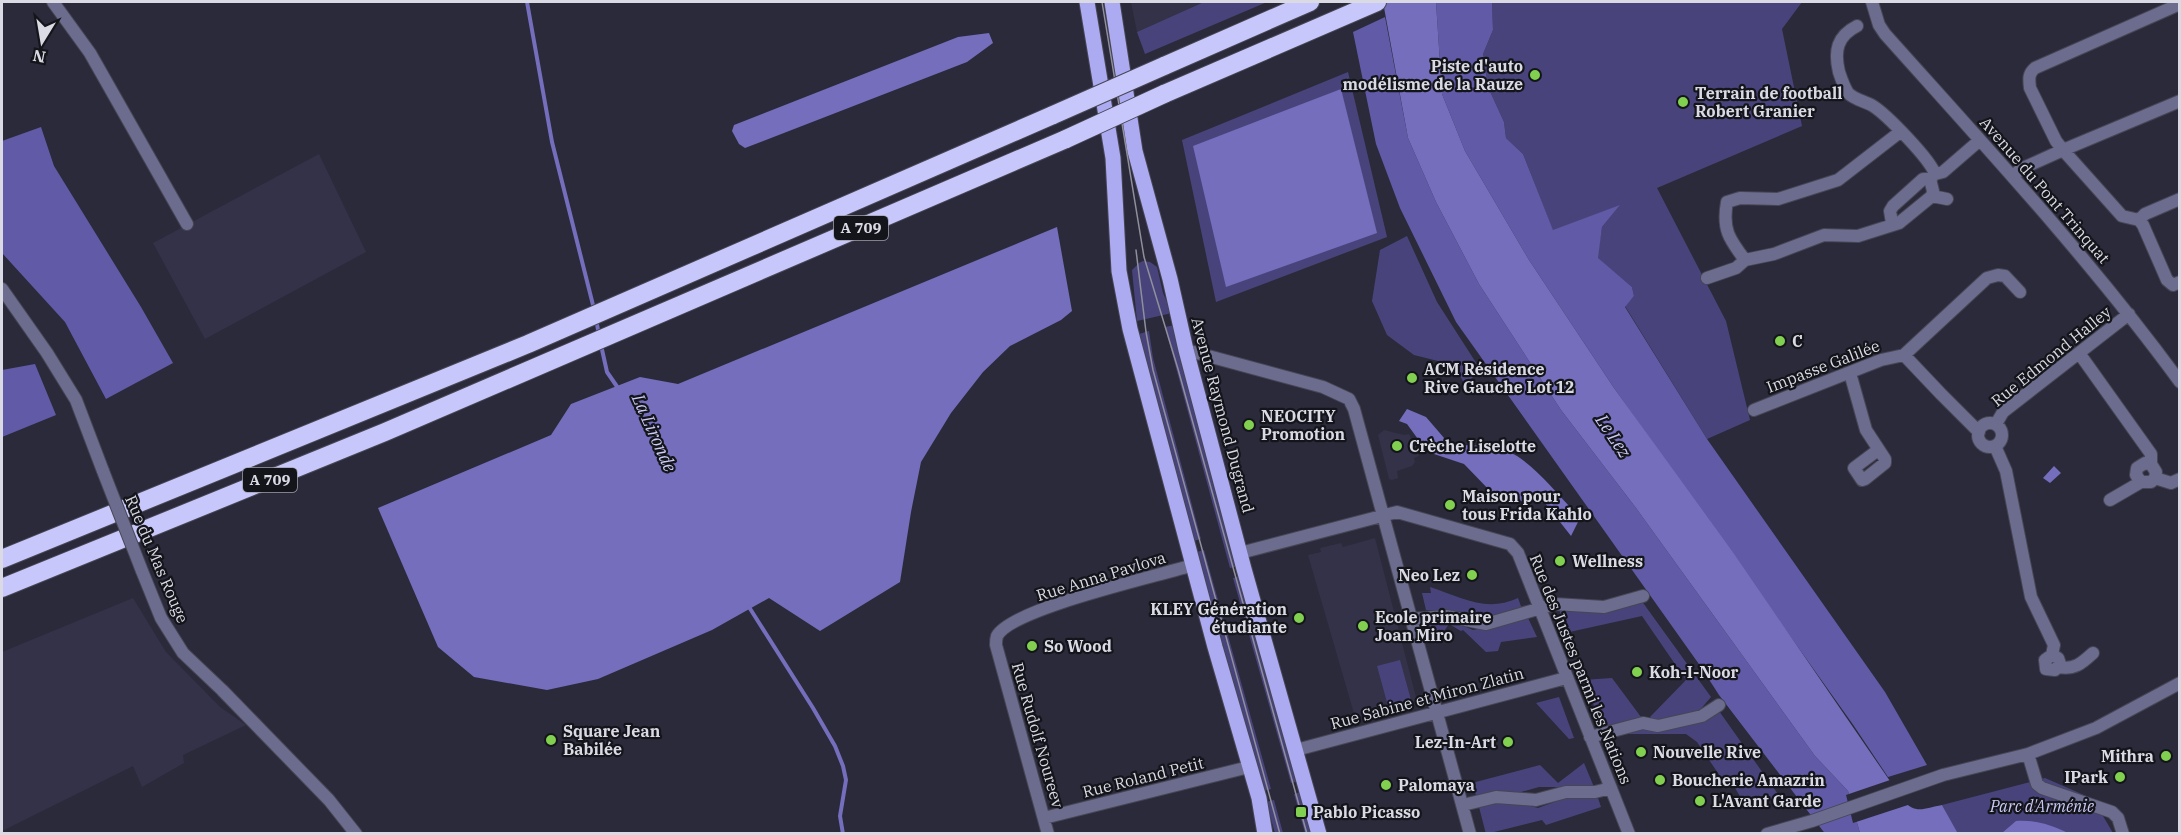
<svg xmlns="http://www.w3.org/2000/svg" width="2181" height="835" viewBox="0 0 2181 835" font-family="'IBM Plex Serif',serif">
<style>
.built{fill:#333248}
.green{fill:#48447b}
.forest{fill:#615aa7}
.water{fill:#746ebc}
.pier{fill:#2b2a3a}
.lines{fill:none;stroke-linecap:round;stroke-linejoin:round}
.stream{stroke:#746ebc;stroke-width:4}
.minor-casing{stroke:#474655;stroke-width:14}
.major-casing{stroke:#474655;stroke-width:17}
.highway-casing{stroke:#474655;stroke-width:20}
.minor{stroke:#6c6c8e;stroke-width:12}
.major{stroke:#acaaf1;stroke-width:15}
.highway{stroke:#c8c7fb;stroke-width:18}
.tram{stroke:#908f9c;stroke-width:1.5}
.minor-bridge-casing{stroke:#474655;stroke-width:14;stroke-linecap:butt}
.highway-bridge-casing{stroke:#474655;stroke-width:20;stroke-linecap:butt}
.minor-bridge{stroke:#6c6c8e;stroke-width:12}
.highway-bridge{stroke:#c8c7fb;stroke-width:18}
.poi-dot{fill:#81d050;stroke:#14141b;stroke-width:2}
.labels{text-anchor:middle;stroke-width:4.5;stroke-linejoin:round;paint-order:stroke}
.shield{fill:#14141b;stroke:#9f9fa8;stroke-width:1.5}
.shield-label{font-size:15px;font-weight:bold;fill:#dadae4}
.poi-label{font-size:16px;font-weight:bold;fill:#dadae4;stroke:#14141b;text-anchor:start}
.street-label{font-size:16px;fill:#dadae4;stroke:#14141b}
.park-label{font-size:16px;font-style:italic;fill:#cac9f4;stroke:#14141b}
.water-label{font-size:18px;font-style:italic;fill:#ccccf7;stroke:#14141b}
</style>
<rect width="100%" height="100%" fill="#2b2a3a"/>
<!-- built -->
<path class="built" d="M1131 2H1204L1137 32Z
M319 154 366 252 205 339 153 243Z
M1384 430 1404 435 1409 434 1419 456 1414 458 1415 462 1412 466 1397 471 1398 478 1392 480 1389 479 1378 435Z
M1375 538 1417 701 1387 709 1388 713 1366 718 1365 715 1355 717 1308 555 1321 552 1320 548 1341 543 1343 547Z
M133 598 166 652 220 707 246 725 183 755 184 763 142 787 133 766 2 831V652Z"/>
<!-- green -->
<path class="green" d="M1204 2H1267L1145 54 1137 32Z
M1492 2H1802L1782 29 1802 126 1657 188 1726 321 1750 420 1707 439 1625 306 1634 296 1632 287 1597 258 1602 227 1619 206 1553 231 1523 154 1506 138 1504 122 1488 87 1483 54 1493 30Z
M1348 72 1387 237 1216 302 1182 140Z
M1407 236 1437 302 1482 372 1464 383 1454 365 1414 355 1387 335 1372 301 1380 250Z
M1143 261 1150 262 1157 267 1163 293 1172 313 1137 321 1132 270 1139 263Z
M1175 325 1239 566 1230 568 1165 327Z
M1149 331 1153 358 1201 539 1193 541 1139 334Z
M1204 550 1271 789 1263 791 1197 552Z
M1241 576 1298 781 1291 783 1233 578Z
M1430 587C1461 597 1486 613 1518 598L1522 609 1498 618 1464 612 1426 610 1422 593H1431Z
M1641 600 1711 697 1699 711 1655 722 1650 717 1686 680 1642 616 1565 633 1559 608Z
M1445 618 1473 630 1528 618 1537 637 1501 642 1498 651 1486 652 1463 630 1461 631 1449 624 1435 644 1428 620Z
M1400 660 1411 700 1388 706 1377 666Z
M1612 678 1641 717 1606 726 1603 719 1600 720 1583 680Z
M1559 697 1574 738 1569 739 1536 703Z
M1719 711 1780 797 1745 805 1731 781 1724 782 1697 742 1686 734H1613Z
M1584 763 1594 787H1539L1521 792H1496L1477 798 1472 783 1540 765 1558 783Z
M2045 778 2093 799 2113 833H1957L1942 805Z
M1302 792 1313 833H1305L1294 794Z
M1597 795 1601 807 1546 825 1542 820 1486 834 1479 807 1504 799 1538 808 1568 797Z
M1274 800 1283 833H1275L1266 802Z"/>
<!-- forest -->
<path class="forest" d="M1436 2H1492L1493 30 1483 54 1488 87 1504 122 1506 138 1523 154 1553 230 1620 205 1602 227 1598 258 1632 287 1634 296 1625 307 1707 439 1885 692 1927 765 1888 777 1854 726 1614 388 1529 260 1465 151 1442 94Z
M1385 17 1408 138 1436 202 1479 284 1561 410 1636 508 1815 756 1848 791 1860 833H1825L1823 831 1719 695 1701 667 1456 322 1400 208 1376 144 1353 32Z
M41 127 54 166 141 307 173 363 106 399 65 322 2 253V141Z
M35 364 56 415 2 437V370Z"/>
<!-- water -->
<path class="water" d="M1383 2H1436L1442 94 1465 151 1529 260 1614 388 1732 551 1903 800C1915 815 1925 808 1942 805L1957 832 1955 833H1860L1848 791 1815 756 1636 508 1561 410 1479 284 1436 202 1408 138Z
M989 33 993 43 967 62 745 148 739 144 732 131 734 125 958 37Z
M1341 89 1377 233 1226 287 1193 146Z
M1057 227 1072 311 1061 320 1010 346 983 372 951 413 921 462 911 512 900 582 820 631 769 598 712 630 598 679 547 690 474 677 438 647 378 508 551 435 571 404 640 377 678 384Z
M1407 409 1426 417 1451 446C1470 444 1504 446 1520 458 1542 474 1561 498 1580 518L1571 536 1545 503 1506 500 1495 496 1464 464 1431 453 1423 446 1407 424 1399 421Z
M2054 466 2061 473 2050 483 2043 478Z
M2016 821C2036 820 2050 824 2068 833H2002Z"/>
<!-- pier -->
<path class="pier" d="M1893 779 1911 804 1853 823 1846 795Z"/>
<g class="lines">
<!-- stream -->
<path class="stream" d="M527 2 552 142 594 309
M596 319 599 335
M601 345 607 372 618 388
M749 607 813 708 835 746 843 766 846 780 840 816 843 834"/>
<!-- minor casing -->
<g class="minor-casing">
<path id="minor" d="M53 2 90 53 187 224
M1872 2 1879 25 1885 34C1987 148 2090 259 2180 382
M2180 4 2035 68C2028 74 2029 79 2030 88L2056 141 2063 150 2122 216 2139 220 2143 225 2167 280 2173 285 2180 282
M1857 26C1837 36 1834 51 1839 72 1841 78 1844 87 1848 93 1855 100 1865 101 1873 106 1887 115 1930 159 1935 174
M2013 176 2021 169 2063 150 2180 101
M1932 196 1947 199
M2139 220 2145 214 2180 199
M1892 223 1890 211 1893 206 1923 179H1930L1935 174 1943 172 1980 140
M1745 260C1729 239 1722 229 1727 202L1740 198 1778 199 1838 180 1900 132
M1707 278 1736 268 1745 260 1774 254 1824 235 1858 236 1899 223 1932 196 1933 191 1930 179
M2 289 47 353 76 400 103 471
M1186 350 1323 387 1349 399 1354 409 1470 834
M2079 353 2151 454V464L2156 472 2155 478 2151 482H2141L2136 475 2137 468 2145 463 2151 464
M1904 355 1987 278 1998 275 2005 276 2020 292
M1904 355 1941 394 1979 432
M1850 373 1866 430 1885 459V463L1865 479 1862 480 1854 468 1878 450
M1754 410 1881 360 1904 355
M1978 435a12 12 0 1 1 24 0a12 12 0 1 1-24 0Z
M1996 424 2003 412 2129 314
M1995 446 2006 471 2031 597 2054 645 2052 655 2045 660 2046 669 2055 670 2060 664 2058 658 2052 655
M2155 478 2171 483 2180 479
M2110 500 2141 482
M1240 553 1397 512 1510 544 1518 553 1629 834
M142 571 161 618 183 653 222 690 329 800 356 834
M1413 619 1446 616 1486 624 1555 604 1604 607 1643 596
M2059 667C2075 670 2082 663 2093 653
M1590 737 1643 723 1658 726 1702 716 1719 705
M1296 750 1566 678
M2028 754 2037 784 2042 788 2112 812 2118 818 2123 834
M1463 805 1496 797 1536 800 1566 792H1595L1611 788
M1044 818 1249 767
M1048 834 996 645C996 642 996 639 997 636 1012 608 1159 576 1193 565
M1767 834 1812 821 1943 775 2028 754 2096 728 2180 683"/>
</g>
<!-- major casing -->
<g class="major-casing">
<path id="major" d="M1087 2 1113 158 1119 271 1130 329 1215 647 1259 798 1265 834
M1112 2 1135 151 1170 279 1186 350 1244 569 1319 834"/>
</g>
<!-- highway casing -->
<g class="highway-casing">
<path id="highway" d="M1164 66 1310 2
M1164 94 1377 2
M2 559 528 344 1053 115
M2 588 385 432 1066 139"/>
</g>
<!-- minor -->
<use href="#minor" class="minor"/>
<!-- major -->
<use href="#major" class="major"/>
<!-- highway -->
<use href="#highway" class="highway"/>
<!-- tram -->
<path class="tram" d="M1102 2 1144 257 1178 369 1307 834
M1136 250 1146 332 1153 370 1280 834"/>
<!-- minor-bridge casing -->
<g class="minor-bridge-casing">
<path id="minor-bridge" d="M103 471 142 571"/>
</g>
<!-- highway-bridge casing -->
<g class="highway-bridge-casing">
<path id="highway-bridge" d="M1053 115 1164 66
M1066 139 1164 94"/>
</g>
<!-- minor-bridge -->
<use href="#minor-bridge" class="minor-bridge"/>
<!-- highway-bridge -->
<use href="#highway-bridge" class="highway-bridge"/>
</g>
<!-- markers -->
<g class="poi-dot">
<circle cx="1535" cy="75" r="6"/>
<circle cx="1683" cy="102" r="6"/>
<circle cx="1780" cy="341" r="6"/>
<circle cx="1412" cy="378" r="6"/>
<circle cx="1249" cy="425" r="6"/>
<circle cx="1397" cy="446" r="6"/>
<circle cx="1450" cy="505" r="6"/>
<circle cx="1560" cy="561" r="6"/>
<circle cx="1472" cy="575" r="6"/>
<circle cx="1299" cy="618" r="6"/>
<circle cx="1363" cy="626" r="6"/>
<circle cx="1032" cy="646" r="6"/>
<circle cx="1637" cy="672" r="6"/>
<circle cx="551" cy="740" r="6"/>
<circle cx="1508" cy="742" r="6"/>
<circle cx="1641" cy="752" r="6"/>
<circle cx="2166" cy="756" r="6"/>
<circle cx="2120" cy="777" r="6"/>
<circle cx="1660" cy="780" r="6"/>
<circle cx="1386" cy="785" r="6"/>
<circle cx="1700" cy="801" r="6"/>
<rect x="1295" y="806" width="12" height="12" rx="3"/>
</g>
<g class="labels">
<!-- shield labels -->
<g class="shield">
<rect x="834" y="216" width="54" height="24" rx="4.5"/>
<rect x="243" y="468" width="54" height="24" rx="4.5"/>
</g>
<g class="shield-label">
<text x="861" y="233">A 709</text>
<text x="270" y="485">A 709</text>
</g>
<!-- poi labels -->
<g class="poi-label">
<text x="1523" y="72" text-anchor="end">Piste d'auto<tspan x="1523" dy="18">modélisme de la Rauze</tspan></text>
<text x="1695" y="99">Terrain de football<tspan x="1695" dy="18">Robert Granier</tspan></text>
<text x="1792" y="347">C</text>
<text x="1424" y="375">ACM Résidence<tspan x="1424" dy="18">Rive Gauche Lot 12</tspan></text>
<text x="1261" y="422">NEOCITY<tspan x="1261" dy="18">Promotion</tspan></text>
<text x="1409" y="452">Crèche Liselotte</text>
<text x="1462" y="502">Maison pour<tspan x="1462" dy="18">tous Frida Kahlo</tspan></text>
<text x="1572" y="567">Wellness</text>
<text x="1460" y="581" text-anchor="end">Neo Lez</text>
<text x="1287" y="615" text-anchor="end">KLEY Génération<tspan x="1287" dy="18">étudiante</tspan></text>
<text x="1375" y="623">Ecole primaire<tspan x="1375" dy="18">Joan Miro</tspan></text>
<text x="1044" y="652">So Wood</text>
<text x="1649" y="678">Koh-I-Noor</text>
<text x="563" y="737">Square Jean<tspan x="563" dy="18">Babilée</tspan></text>
<text x="1496" y="748" text-anchor="end">Lez-In-Art</text>
<text x="1653" y="758">Nouvelle Rive</text>
<text x="2154" y="762" text-anchor="end">Mithra</text>
<text x="2108" y="783" text-anchor="end">IPark</text>
<text x="1672" y="786">Boucherie Amazrin</text>
<text x="1398" y="791">Palomaya</text>
<text x="1712" y="807">L'Avant Garde</text>
<text x="1313" y="818">Pablo Picasso</text>
</g>
<!-- street labels -->
<g class="street-label">
<text transform="translate(2045 190) rotate(49)" y="6">Avenue du Pont Trinquat</text>
<text transform="translate(2051 356) rotate(-39)" y="6">Rue Edmond Halley</text>
<text transform="translate(1823 366) rotate(-21)" y="6">Impasse Galilée</text>
<text transform="translate(1223 415) rotate(75)" y="6">Avenue Raymond Dugrand</text>
<text transform="translate(157 559) rotate(67)" y="6">Rue du Mas Rouge</text>
<text transform="translate(1101 576) rotate(-17)" y="6">Rue Anna Pavlova</text>
<text transform="translate(1581 669) rotate(68)" y="6">Rue des Justes parmi les Nations</text>
<text transform="translate(1427 698) rotate(-15)" y="6">Rue Sabine et Miron Zlatin</text>
<text transform="translate(1038 735) rotate(74)" y="6">Rue Rudolf Noureev</text>
<text transform="translate(1143 777) rotate(-14)" y="6">Rue Roland Petit</text>
</g>
<!-- park labels -->
<g class="park-label">
<text x="2042" y="812">Parc d'Arménie</text>
</g>
<!-- water labels -->
<g class="water-label">
<text transform="translate(654 433) rotate(66)" y="6">La Lironde</text>
<text transform="translate(1613 436) rotate(56)" y="6">Le Lez</text>
</g>
</g>
<!-- border -->
<rect width="2181" height="835" fill="none" stroke="#dadae4" stroke-width="6"/>
<!-- north arrow -->
<g transform="translate(42 42) rotate(191)" stroke="#14141b" stroke-width="4.5" paint-order="stroke">
<path d="M0-4.5L10 22L0 15L-10 22Z" fill="#dadae4"/>
<text y="-9" font-size="16" font-weight="bold" text-anchor="middle" fill="#dadae4">N</text>
</g>
</svg>
